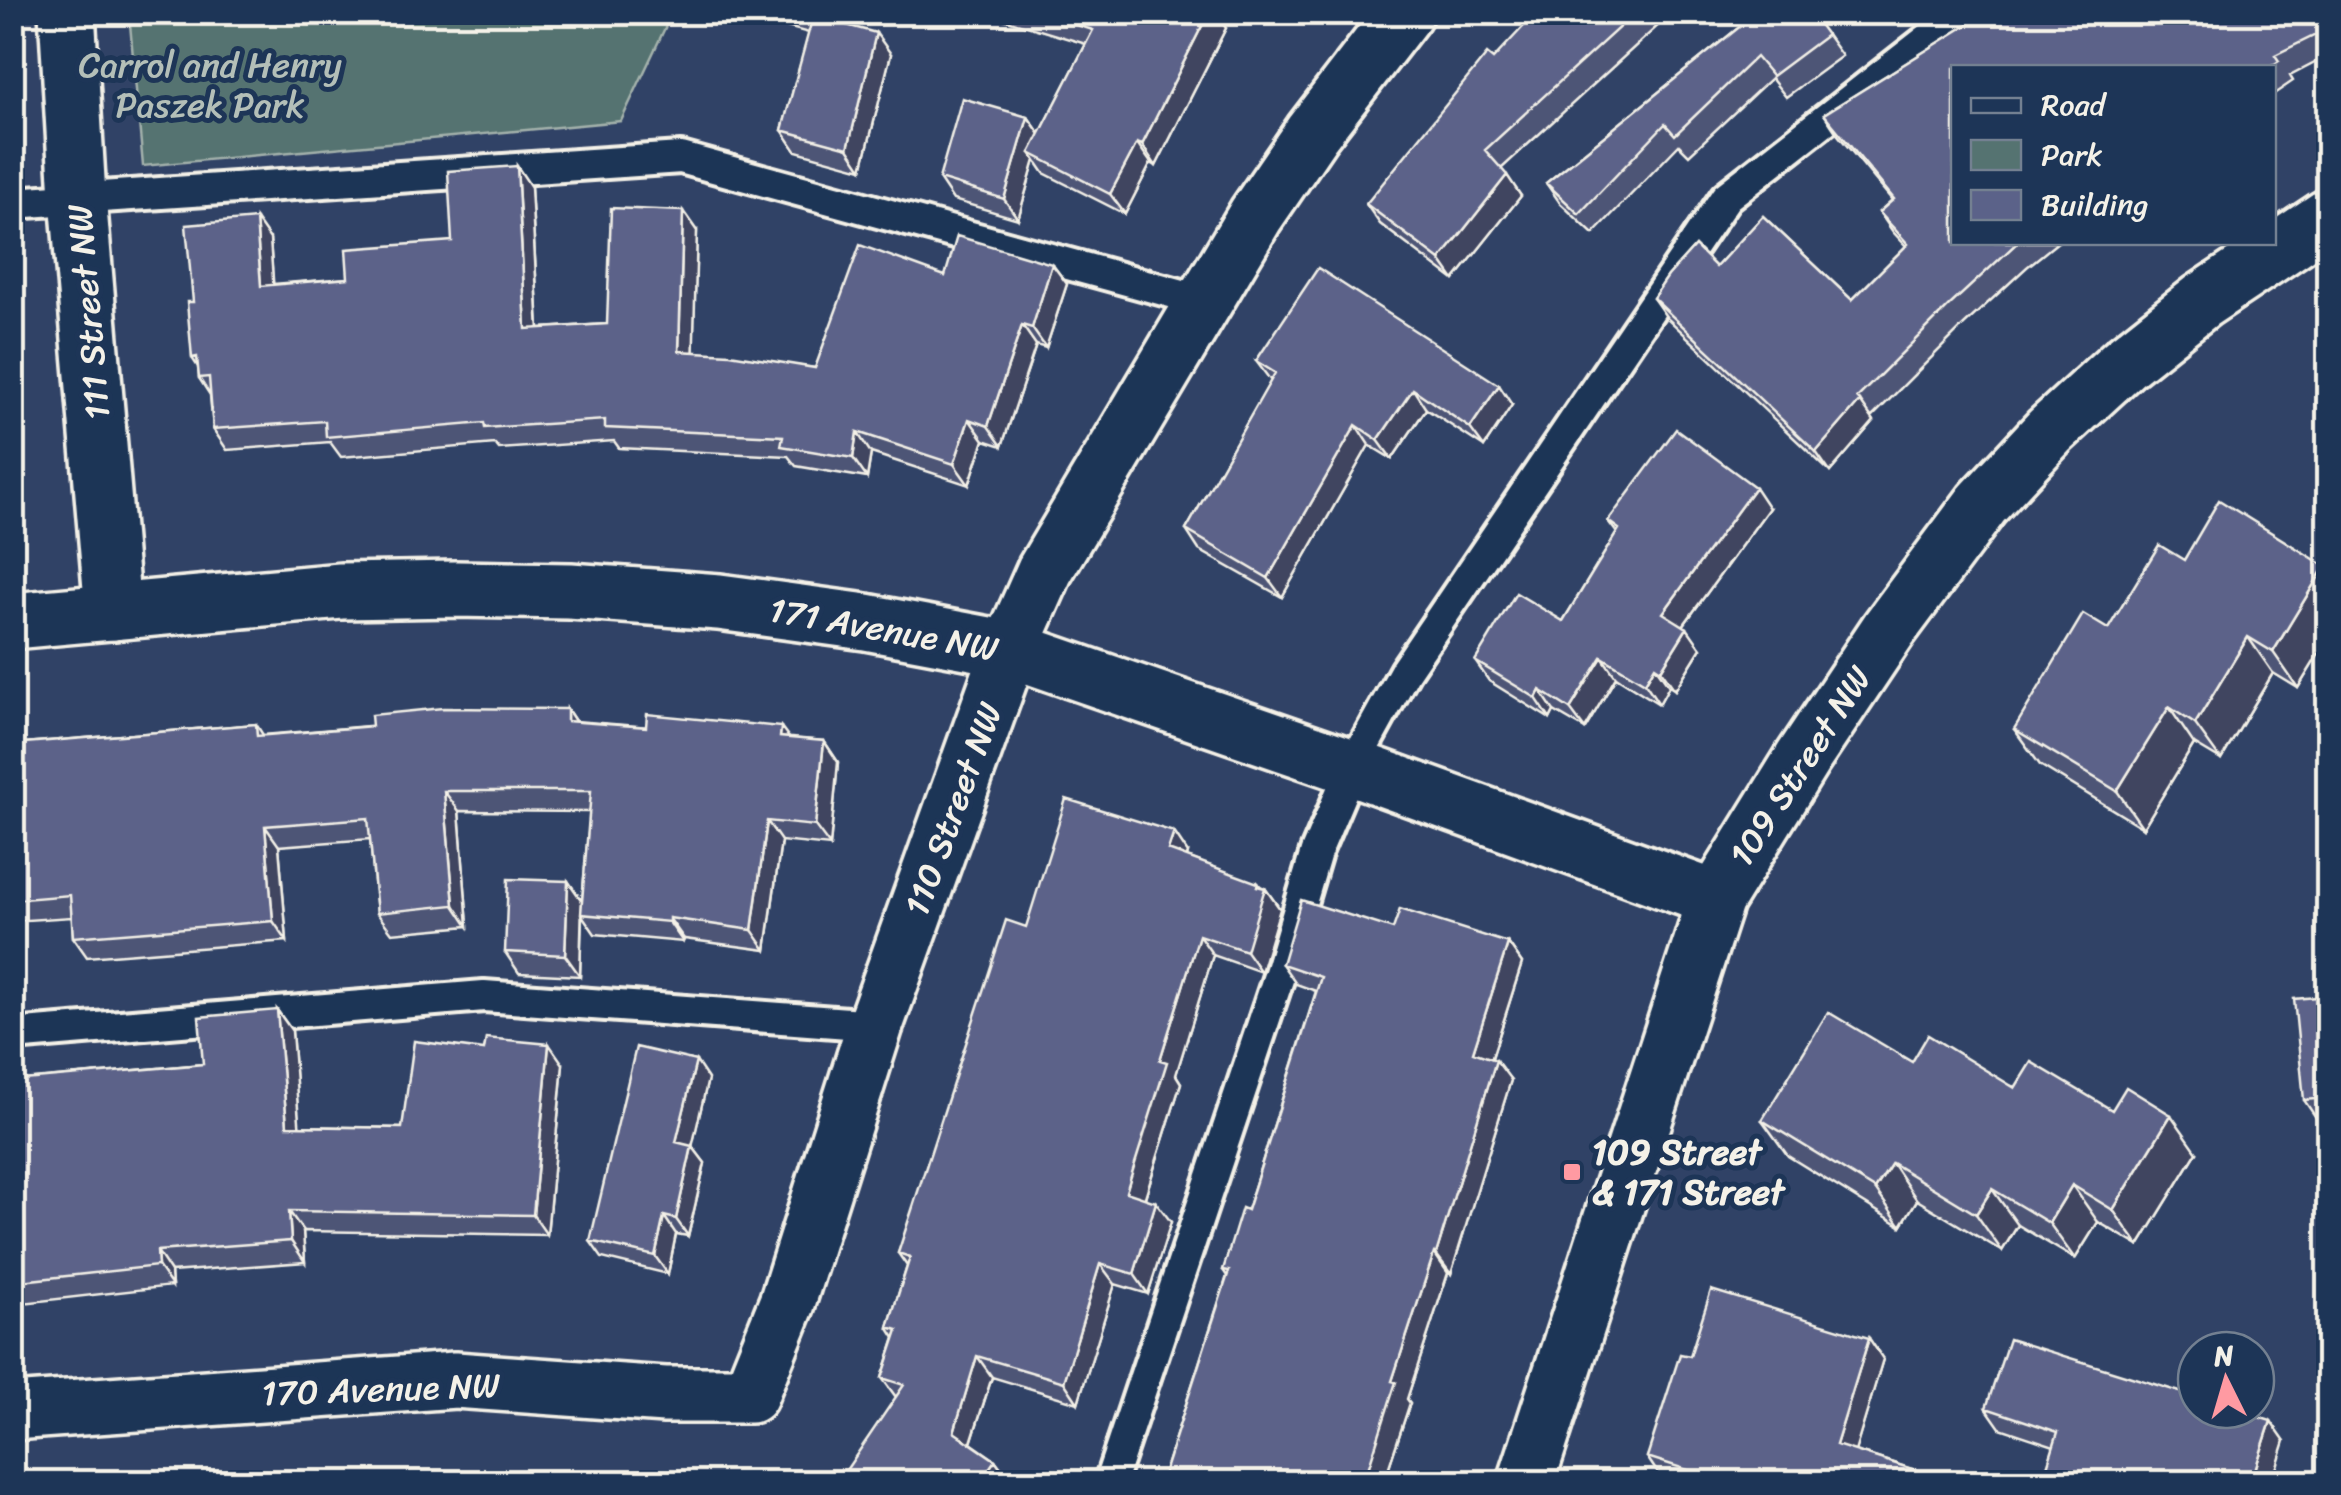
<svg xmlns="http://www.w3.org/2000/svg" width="2341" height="1495" viewBox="0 0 2341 1495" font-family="Sriracha,sans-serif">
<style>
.green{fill:#557371;stroke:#a4b2ac;stroke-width:2.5}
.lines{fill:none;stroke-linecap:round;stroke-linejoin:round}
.lane-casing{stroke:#f4f1e8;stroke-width:38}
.street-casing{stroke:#f4f1e8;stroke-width:62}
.secondary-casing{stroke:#f4f1e8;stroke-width:62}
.lane{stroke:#1d3557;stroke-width:30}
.street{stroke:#1d3557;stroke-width:55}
.secondary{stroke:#1d3557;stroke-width:55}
.wall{fill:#4e5476;stroke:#f4f1e8;stroke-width:2.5}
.shaded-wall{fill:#404560;stroke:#f4f1e8;stroke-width:2.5}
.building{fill:#5b6289;stroke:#f4f1e8;stroke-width:2.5}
.poi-dot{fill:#ff9aa2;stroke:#1d3557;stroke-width:4}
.labels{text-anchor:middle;stroke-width:10;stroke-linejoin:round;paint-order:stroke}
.park-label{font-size:35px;fill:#b4bfb8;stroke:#1d3557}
.street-label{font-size:35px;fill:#f4f1e8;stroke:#1d3557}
.poi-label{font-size:35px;font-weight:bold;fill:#f4f1e8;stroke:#1d3557;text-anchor:start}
</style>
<rect width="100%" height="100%" fill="#304266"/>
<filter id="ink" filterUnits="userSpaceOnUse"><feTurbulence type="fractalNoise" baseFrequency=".01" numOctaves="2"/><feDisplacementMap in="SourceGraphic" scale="20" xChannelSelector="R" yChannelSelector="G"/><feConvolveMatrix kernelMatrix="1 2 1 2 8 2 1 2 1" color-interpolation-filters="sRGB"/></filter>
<g filter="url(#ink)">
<!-- green -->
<path class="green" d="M129 13 130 12 672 13 621 121 143 166Z"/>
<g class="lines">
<!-- lane casing -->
<g class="lane-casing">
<path id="lane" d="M12 203 681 158 1204 301
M12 1035 484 996 875 1025
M1110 1482 1281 970 1316 852 1352 767 1405 671 1726 197 1963 12"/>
</g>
<!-- street casing -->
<g class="street-casing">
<path id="street" d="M67 12 78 197 113 612
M12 1412 455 1380 665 1395H750L787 1303 875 1025 1010 649 1045 570 1256 215 1312 133 1405 12"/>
</g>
<!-- secondary casing -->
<g class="secondary-casing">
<path id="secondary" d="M12 621 341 591 456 589 570 591 719 602 866 622 1010 649 1352 767 1716 899
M1526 1482 1716 899 1803 758 1889 629 1982 504 2050 431 2124 363 2202 301 2328 217"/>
</g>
<!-- lane -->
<use href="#lane" class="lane"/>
<!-- street -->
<use href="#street" class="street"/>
<!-- secondary -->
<use href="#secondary" class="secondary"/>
</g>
<!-- wall -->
<path class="wall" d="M733 12H824L822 18 891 54 862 169 796 151 782 130 809 33Z
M986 12H1209L1226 28 1156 166 1151 163 1125 214 1044 173 1035 160 1018 219 953 200 939 179 1028 117 1040 134 1086 44 987 14Z
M1537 12H1673L1501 169 1521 196 1454 280 1380 224 1366 204Z
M1758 12 1827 35 1842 56 1786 97 1771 78 1689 155 1679 145 1593 234 1560 203 1546 183Z
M1988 12H2328V56L2290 76 2293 81 2274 94V68H1954V242H2058L2027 267 1964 325 1872 417 1874 421 1830 472 1667 318 1653 298 1668 276 1695 246 1716 267 1763 216 1852 300 1906 246 1893 232 1879 212 1892 200 1838 135 1824 114Z
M531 187 539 328 607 324 697 231 693 352 815 368 945 276 1052 264 1067 284 1046 348 1036 345 1002 446 984 440 969 485 871 453 867 478 796 466 788 456 619 448 614 441 499 449 495 444 341 457 330 442 227 450 213 429 210 395 199 378 198 367 192 358 193 302 270 239 273 284 348 278 452 241Z
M1256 361 1512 405 1484 447 1426 409 1392 459 1369 445 1282 597 1199 550 1186 530 1271 381Z
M1769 508 1683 626 1701 648 1675 690 1669 686 1659 704 1616 677 1585 729 1554 711 1550 719 1489 681 1475 661 1563 621 1617 533 1608 521Z
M2184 560 2325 566 2328 570V639L2298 688 2273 673 2221 760 2194 744 2143 828 2040 765 2014 729 2108 629Z
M567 709 575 721 824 741 838 762 830 846 781 841 766 950 684 939 683 942 595 934 582 915 580 976 519 973 505 952 568 881 582 901 590 812 459 811 468 926 392 933 377 913 370 839 279 846 287 941 87 957 73 937 72 917 12 921V744L256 724 263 735Z
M1188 853 1187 857 1265 888 1280 909 1261 972 1213 955 1176 1075 1181 1083 1145 1198 1171 1222 1148 1294 1115 1284 1078 1403 992 1377 971 1443 995 1460 1010 1480 896 1397 882 1378 895 1338 888 1327 907 1266 898 1253 1026 927Z
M1393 929 1508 943 1522 963 1492 1058 1511 1080 1451 1274 1448 1273 1407 1399 1410 1403 1384 1482H1161L1227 1276 1223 1270 1247 1210 1316 991 1296 984 1282 964Z
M2328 996V1135L2304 1100Z
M277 1010 292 1031 299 1126 402 1128 563 1064 547 1235 303 1231 305 1262 171 1272 172 1286 23 1303 17 1293 12 1294V1045L22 1059 24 1080 203 1064Z
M1912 1062 2112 1110 2197 1152 2139 1246 2098 1222 2075 1259 2018 1225 2002 1251 1917 1200 1901 1226 1788 1156 1762 1120Z
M708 1079 692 1146 705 1163 688 1236 676 1234 668 1274 602 1258 590 1241Z
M1690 1356 1883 1359 1855 1451 1953 1482H1676L1661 1478 1647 1457Z
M1986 1408 2285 1441 2054 1446 2000 1428Z"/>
<!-- shaded-wall -->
<path class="shaded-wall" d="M804 12H824L817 36 803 15Z
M1209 12H1215L1226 28 1156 166 1142 145Z
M876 33 891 54 862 169 848 148Z
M1028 117 1042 137 1030 153 1035 160 1018 219 1004 199Z
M1137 143 1151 163 1125 214 1110 194Z
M517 166 531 187 540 349 526 329Z
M1507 175 1521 196 1454 280 1440 260Z
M683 211 697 231 693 371 679 351Z
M256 219 270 239 275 306 261 286Z
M1052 264 1067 284 1046 348 1032 328Z
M1022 325 1036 345 1002 446 988 426Z
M1499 385 1512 405 1484 447 1470 428Z
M1413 389 1426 409 1392 459 1378 440Z
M1860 401 1874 421 1830 472 1816 452Z
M969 419 984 440 969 485 954 464Z
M1356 425 1369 445 1282 597 1268 578Z
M857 432 871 453 867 478 853 458Z
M1755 487 1769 508 1677 634 1663 613Z
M2325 566 2328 570V639L2298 688 2273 652Z
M1687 628 1701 648 1675 690 1661 670Z
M2248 637 2273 673 2221 760 2195 724Z
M1602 657 1616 677 1585 729 1570 709Z
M1655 666 1669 686 1659 704 1645 683Z
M1540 690 1554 711 1550 719 1536 698Z
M2169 707 2194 744 2143 828 2117 791Z
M567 709 581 730 567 721Z
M781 727 796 747 780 737Z
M824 741 838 762 830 846 815 826Z
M444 791 459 811 468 926 454 905Z
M767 821 781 841 766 950 752 930Z
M265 826 279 846 287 941 273 921Z
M1174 832 1188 853 1182 871 1168 850Z
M568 881 582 901 580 976 565 955Z
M1258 883 1264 891 1265 888 1280 909 1261 972 1246 951Z
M669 918 684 939 683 942 669 922Z
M1199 935 1213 955 1176 1075 1181 1083 1140 1213 1126 1192 1160 1060Z
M1508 943 1522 963 1487 1073 1473 1052Z
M277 1010 292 1031 301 1147 287 1126Z
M549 1044 563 1064 547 1235 533 1215Z
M12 1045 22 1059 25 1101 12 1083Z
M1496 1060 1511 1080 1451 1274 1436 1254Z
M696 1061 708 1079 689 1160 676 1142Z
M2171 1115 2197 1152 2139 1246 2113 1210Z
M692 1146 705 1163 688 1236 676 1219Z
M1892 1163 1917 1200 1901 1226 1875 1189Z
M2072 1185 2098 1222 2075 1259 2049 1223Z
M1992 1189 2018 1225 2002 1251 1976 1214Z
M1156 1202 1171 1222 1148 1294 1134 1274Z
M289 1211 303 1231 305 1262 291 1241Z
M664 1216 676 1234 668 1274 655 1256Z
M157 1251 171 1272 172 1286 158 1266Z
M1434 1253 1448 1273 1407 1399 1410 1403 1384 1482H1364L1392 1381Z
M1100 1264 1115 1284 1078 1403 1064 1382Z
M1869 1338 1883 1359 1851 1465 1836 1445Z
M977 1356 992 1377 968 1452 954 1432Z
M2271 1421 2285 1441 2272 1482H2251Z
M995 1460 1010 1480 1008 1482H980Z"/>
<!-- building -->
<path class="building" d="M1034 12H1209L1142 145 1137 143 1110 194 1030 153 1093 30Z
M1537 12H1636L1485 150 1507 175 1440 260 1366 204 1487 54 1493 59Z
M1758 12H1810L1827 35 1772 76 1756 57 1675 135 1665 124 1579 214 1546 183Z
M1988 12H2328V29L2275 55 2279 61 2269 68H1954V242H2018L1950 305 1857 398 1860 401 1816 452 1653 298 1668 276 1695 246 1716 267 1763 216 1852 300 1908 244 1879 212 1894 199 1824 114Z
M813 16 876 33 848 148 782 130Z
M962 98 1028 117 1004 199 939 179Z
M517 166 526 329 607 324 611 208 683 211 679 351 730 354 815 368 860 245 945 276 957 236 1052 264 1032 328 1022 325 988 426 969 419 954 464 857 432 853 458 781 446 783 436 605 428V420L485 428 484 423 326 437 325 421 213 429 209 377 199 378 197 357 192 358 187 302H193L186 225 256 219 261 286 348 278 346 249 452 241 448 171Z
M1318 268 1499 385 1470 428 1413 389 1378 440 1356 425 1268 578 1186 530 1275 373 1256 361Z
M1676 429 1755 487 1663 613 1687 628 1661 670 1655 666 1645 683 1602 657 1570 709 1540 690 1536 698 1475 661 1516 593 1563 621 1619 529 1608 521Z
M2219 500 2325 566 2273 652 2248 637 2195 724 2169 707 2117 791 2014 729 2083 614 2108 629 2159 545 2184 560Z
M443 708 567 709V721L646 727 647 714 781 727 780 737 824 741 815 826 767 821 752 930 669 918V922L581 914 591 791H444L454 905 377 913 368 818 265 826 273 921 73 937 70 895 12 900V744L256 724 257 736 372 726 371 715Z
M1066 799 1174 832 1168 850 1258 883 1257 886 1265 888 1246 951 1199 935 1160 1060 1167 1062 1126 1192 1156 1202 1134 1274 1100 1264 1064 1382 977 1356 954 1432 995 1460 980 1482H838L904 1385 882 1378 898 1330 888 1327 910 1257 898 1253 1006 920 1026 927Z
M508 879 568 881 565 955 505 952Z
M1301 900 1393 929 1400 909 1508 943 1473 1052 1496 1060 1436 1254 1434 1253 1392 1381 1396 1382 1364 1482H1161L1229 1271 1223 1270 1242 1208 1247 1210 1321 977 1282 964Z
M2328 996V1098L2304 1100 2294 999Z
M277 1010 287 1126 402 1128 414 1041 484 1050 486 1038 549 1044 533 1215 289 1211 291 1241 157 1251 158 1266 12 1282V1081L203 1064 199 1017Z
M1828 1012 1912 1062 1928 1035 2015 1088 2031 1062 2112 1110 2126 1087 2171 1115 2113 1210 2072 1185 2049 1223 1992 1189 1976 1214 1892 1163 1875 1189 1762 1120Z
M636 1047 696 1061 676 1142 692 1146 676 1219 664 1216 655 1256 590 1241Z
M1711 1290 1869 1338 1836 1445 1953 1482H1725L1647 1457 1680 1354 1690 1356Z
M2009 1339 2196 1397V1410H2236L2271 1421 2251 1482H2042L2058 1432 1986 1408Z
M442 1480H483V1482H442Z"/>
</g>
<!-- markers -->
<rect class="poi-dot" x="1562" y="1162" width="20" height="20" rx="5"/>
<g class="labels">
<!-- park labels -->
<g class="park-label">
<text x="210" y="77">Carrol and Henry<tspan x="210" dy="40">Paszek Park</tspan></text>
</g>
<!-- street labels -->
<g class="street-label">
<text transform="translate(88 312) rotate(-95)" y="12">111 Street NW</text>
<text transform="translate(884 629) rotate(10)" y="12">171 Avenue NW</text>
<text transform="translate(1800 766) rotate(-57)" y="12">109 Street NW</text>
<text transform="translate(953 809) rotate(-70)" y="12">110 Street NW</text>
<text transform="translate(381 1389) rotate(-2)" y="12">170 Avenue NW</text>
</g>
<!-- poi labels -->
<g class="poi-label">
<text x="1592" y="1164">109 Street<tspan x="1592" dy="40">&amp; 171 Street</tspan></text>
</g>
</g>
<!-- margin -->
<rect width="2341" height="1495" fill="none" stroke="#1d3557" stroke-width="50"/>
<rect x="25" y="25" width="2291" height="1445" fill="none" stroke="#f4f1e8" stroke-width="4" filter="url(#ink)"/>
<!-- legend -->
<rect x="1951" y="65" width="325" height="180" fill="#1d3557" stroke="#738091" stroke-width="2.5"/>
<rect x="1971" y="98" width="50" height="15" fill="#1d3557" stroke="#738091" stroke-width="2.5"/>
<text x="2041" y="115" font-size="30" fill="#f4f1e8">Road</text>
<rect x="1971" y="140" width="50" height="30" fill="#557371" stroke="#738091" stroke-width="2.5"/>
<text x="2041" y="165" font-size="30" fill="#f4f1e8">Park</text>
<rect x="1971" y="190" width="50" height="30" fill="#5b6289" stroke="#738091" stroke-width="2.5"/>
<text x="2041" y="215" font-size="30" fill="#f4f1e8">Building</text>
<!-- north arrow -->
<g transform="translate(2226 1380) rotate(355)"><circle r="48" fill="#1d3557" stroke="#738091" stroke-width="2.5"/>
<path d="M0-8L18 38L0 25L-18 38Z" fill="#ff9aa2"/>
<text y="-15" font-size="28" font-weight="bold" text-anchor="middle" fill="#f4f1e8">N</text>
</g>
</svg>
